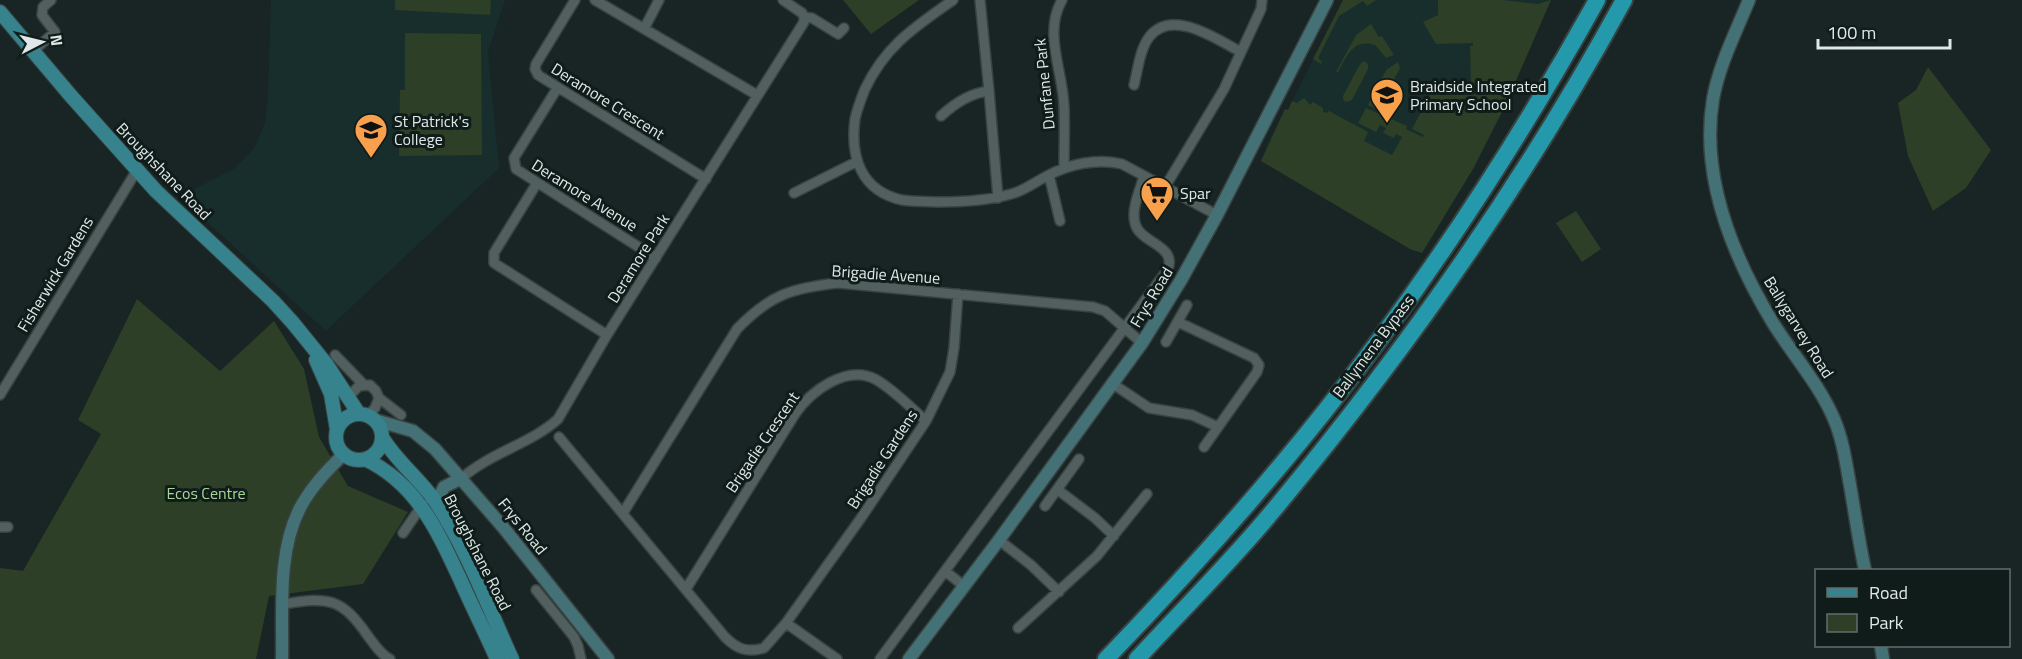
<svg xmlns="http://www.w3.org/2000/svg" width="2022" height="659" viewBox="0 0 2022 659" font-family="'Titillium Web',sans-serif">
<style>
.built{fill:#182e2c}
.green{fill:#2d3f26}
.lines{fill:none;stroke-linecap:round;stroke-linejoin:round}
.street-casing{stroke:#384241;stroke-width:12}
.secondary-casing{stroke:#384241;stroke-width:15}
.primary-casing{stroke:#384241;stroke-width:16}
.highway-casing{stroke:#384241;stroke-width:20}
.street{stroke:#51605e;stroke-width:9}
.secondary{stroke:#447175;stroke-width:12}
.primary{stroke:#36828d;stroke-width:14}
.highway{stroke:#2499ac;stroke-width:16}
.labels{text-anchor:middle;stroke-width:6;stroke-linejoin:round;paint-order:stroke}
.street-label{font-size:16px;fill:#dfe8e7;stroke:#0f1c1a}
.poi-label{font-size:16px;fill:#dfe8e7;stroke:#0f1c1a;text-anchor:start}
.park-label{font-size:16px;fill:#aad598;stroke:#0f1c1a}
</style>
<rect width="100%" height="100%" fill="#182524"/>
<!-- built -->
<path class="built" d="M271 0H505L488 52 499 168 326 331 180 197 235 168 253 150 259 137 265 123 268 93Z
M1343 0H1551L1505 106 1473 169 1422 253 1410 249 1261 161 1270 138 1285 109 1288 110Z"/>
<!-- green -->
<path class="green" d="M395 0H491L490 15 395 10Z
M843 0H919L871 34Z
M1343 0H1376L1367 6 1363 1 1339 16 1318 58 1322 62 1321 64 1313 59Z
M1438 0H1503L1538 4 1551 0 1505 106 1473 169 1422 253 1410 249 1261 161 1285 109 1288 110 1292 101 1297 103 1304 98 1310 105 1313 102 1323 108V112L1326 113 1329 111 1368 132 1364 141 1392 155 1402 137 1396 134 1394 138 1383 133 1386 128 1380 125 1376 132 1358 123 1366 108 1407 126 1406 129 1423 137 1424 135 1412 129 1436 83 1471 82 1470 46H1473V43L1436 44 1423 22 1438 15Z
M1371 24 1379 37 1382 36 1394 55 1386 58 1375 45C1353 38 1347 56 1338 72H1336L1356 35Z
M405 33 481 34 482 155 399 156 400 90H405Z
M1364 61 1368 64V69L1352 100 1346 102 1343 99V96L1360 64Z
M1398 62 1400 68 1378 110 1368 105 1380 81 1384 82 1381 80 1386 70Z
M1928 67 1991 150 1966 188 1933 211 1908 156 1898 103 1916 90Z
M1576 211 1601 249 1582 262 1556 223Z
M137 299 220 371 274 321 304 369 319 437 348 486 408 512 363 584 269 596 256 659H0V568L23 571 101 434 78 420Z"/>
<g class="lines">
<!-- street casing -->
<g class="street-casing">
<path id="street" d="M575 0 536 64 535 69 538 75 706 179
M595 0 757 95
M783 0 802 13 804 17
M953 0C915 27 886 45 865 89 861 99 857 109 855 119 850 157 861 191 902 200 914 202 926 201 938 202 963 202 987 201 1011 194 1024 191 1035 182 1047 176 1069 164 1097 158 1122 164L1217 215
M1062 0C1043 33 1063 71 1064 106 1065 126 1064 147 1064 167
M804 17 812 18 838 34 844 28
M644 29 659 0
M33 51 55 32 42 15 43 7 51 0
M1134 85C1138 69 1140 48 1150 36 1173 8 1218 40 1241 52
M558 87 514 158 516 169 656 258
M989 91 998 198
M941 116C955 103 970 93 989 91L980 0
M1049 175 1060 221
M537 183 494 253V263L607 335
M1165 187 1224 89 1261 9 1262 0
M794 193 856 162
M1178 322 1254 358 1259 365 1257 372 1204 447
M1166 342 1187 305
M335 355 363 384
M1113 384 1149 408 1192 415 1218 427
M0 395 137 170
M347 398 359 386 370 385 376 391 379 398 375 408 368 416
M379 398 401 415
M559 437 725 637C737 649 747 653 764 648L786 623 861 518 926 421 950 372 954 348 958 294
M462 478C490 453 532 443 558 419L607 335 804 22V17
M1058 490 1095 518 1114 536
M1045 506 1079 459
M623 513 737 329C770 295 791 288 838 283L1093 307 1105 311 1142 343
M0 527H8
M403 533 423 504
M999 540 1031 565 1059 592
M945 571 964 586
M686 589 795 414C810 392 846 364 875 379 893 389 910 407 926 421
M536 590 574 637 578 646 581 659
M284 604C328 597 341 597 368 636 374 644 381 655 390 659
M786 623 837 659
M1018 628 1097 556 1147 494
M880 659 1168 269C1177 245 1139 243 1135 223 1131 209 1140 190 1144 176"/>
</g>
<!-- secondary casing -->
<g class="secondary-casing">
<path id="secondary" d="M1749 0C1736 32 1719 65 1713 99 1700 177 1733 257 1773 323 1793 355 1819 384 1834 419 1843 440 1846 463 1850 485 1855 514 1859 542 1865 570
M375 420 413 431 435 449 503 527 608 659
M436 504 444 487 462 478
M1881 646 1883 659
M282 659C283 610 277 553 300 508 311 487 327 470 344 454
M909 659 999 540 1142 343 1181 280 1217 215 1327 0"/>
</g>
<!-- primary casing -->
<g class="primary-casing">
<path id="primary" d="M0 12 71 96 156 191 273 301 293 323 327 365 359 414
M316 360 331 394 337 430
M336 437a23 23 0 1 1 46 0a23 23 0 1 1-46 0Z
M382 437C396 461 419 478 435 501 467 549 488 607 512 659
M365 459C417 484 437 530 460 579 472 606 485 632 497 659"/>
</g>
<!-- highway casing -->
<g class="highway-casing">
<path id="highway" d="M1106 659C1182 580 1256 498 1325 411 1427 282 1517 144 1597 0
M1137 659C1182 610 1230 563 1272 512 1405 352 1525 182 1624 0"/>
</g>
<!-- street -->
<use href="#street" class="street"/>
<!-- secondary -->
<use href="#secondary" class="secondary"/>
<!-- primary -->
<use href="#primary" class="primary"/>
<!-- highway -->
<use href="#highway" class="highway"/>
</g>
<!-- icons -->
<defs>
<g id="school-pin" transform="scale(1.725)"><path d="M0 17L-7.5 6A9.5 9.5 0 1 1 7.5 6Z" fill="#f8a04b" stroke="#0f1c1a"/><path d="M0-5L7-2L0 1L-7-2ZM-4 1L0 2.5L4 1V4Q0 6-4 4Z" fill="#111"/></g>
<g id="supermarket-pin" transform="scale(1.725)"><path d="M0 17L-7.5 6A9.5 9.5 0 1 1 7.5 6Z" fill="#f8a04b" stroke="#0f1c1a"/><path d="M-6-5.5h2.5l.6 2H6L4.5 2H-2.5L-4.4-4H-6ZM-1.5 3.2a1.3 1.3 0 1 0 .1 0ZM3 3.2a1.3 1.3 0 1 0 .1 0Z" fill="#111"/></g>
</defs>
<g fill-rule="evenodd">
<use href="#school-pin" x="1387" y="95"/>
<use href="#school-pin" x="371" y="130"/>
<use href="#supermarket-pin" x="1157" y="193"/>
</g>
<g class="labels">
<!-- street labels -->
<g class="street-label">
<text transform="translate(1044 84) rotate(-96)" y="6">Dunfane Park</text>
<text transform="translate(608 101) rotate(32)" y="6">Deramore Crescent</text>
<text transform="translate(164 171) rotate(46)" y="6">Broughshane Road</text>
<text transform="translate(585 195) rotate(32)" y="6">Deramore Avenue</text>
<text transform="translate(638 258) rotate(-58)" y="6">Deramore Park</text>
<text transform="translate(55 274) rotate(-59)" y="6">Fisherwick Gardens</text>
<text transform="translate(886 274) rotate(4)" y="6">Brigadie Avenue</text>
<text transform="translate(1151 297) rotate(-59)" y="6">Frys Road</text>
<text transform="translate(1799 327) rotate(58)" y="6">Ballygarvey Road</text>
<text transform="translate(1373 346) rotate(-53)" y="6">Ballymena Bypass</text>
<text transform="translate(762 442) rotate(-56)" y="6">Brigadie Crescent</text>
<text transform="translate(882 459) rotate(-57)" y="6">Brigadie Gardens</text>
<text transform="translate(523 526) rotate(51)" y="6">Frys Road</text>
<text transform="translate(478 552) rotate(63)" y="6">Broughshane Road</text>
</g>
<!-- poi labels -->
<g class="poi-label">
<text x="1410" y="92">Braidside Integrated<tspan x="1410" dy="18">Primary School</tspan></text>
<text x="394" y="127">St Patrick's<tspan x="394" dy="18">College</tspan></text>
<text x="1180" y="199">Spar</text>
</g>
<!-- park labels -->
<g class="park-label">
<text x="206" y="499">Ecos Centre</text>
</g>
</g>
<!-- legend -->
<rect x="1815" y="569" width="195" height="78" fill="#0f1c1a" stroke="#626e6c" stroke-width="1.5"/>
<rect x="1827" y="588" width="30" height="9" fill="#36828d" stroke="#626e6c" stroke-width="1.5"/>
<text x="1869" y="599" font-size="18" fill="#dfe8e7">Road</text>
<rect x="1827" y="614" width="30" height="18" fill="#2d3f26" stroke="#626e6c" stroke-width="1.5"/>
<text x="1869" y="629" font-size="18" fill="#dfe8e7">Park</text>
<!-- north arrow -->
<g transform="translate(42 42) rotate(83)" stroke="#0f1c1a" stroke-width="4.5" paint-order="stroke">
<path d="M0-4.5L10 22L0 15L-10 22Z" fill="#dfe8e7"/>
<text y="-9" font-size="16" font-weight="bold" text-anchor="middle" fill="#dfe8e7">N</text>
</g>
<!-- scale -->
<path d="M1818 39v9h132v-9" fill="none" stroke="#dfe8e7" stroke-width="3"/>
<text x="1827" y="39" font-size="18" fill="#dfe8e7" stroke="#0f1c1a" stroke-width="4.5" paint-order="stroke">100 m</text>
</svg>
